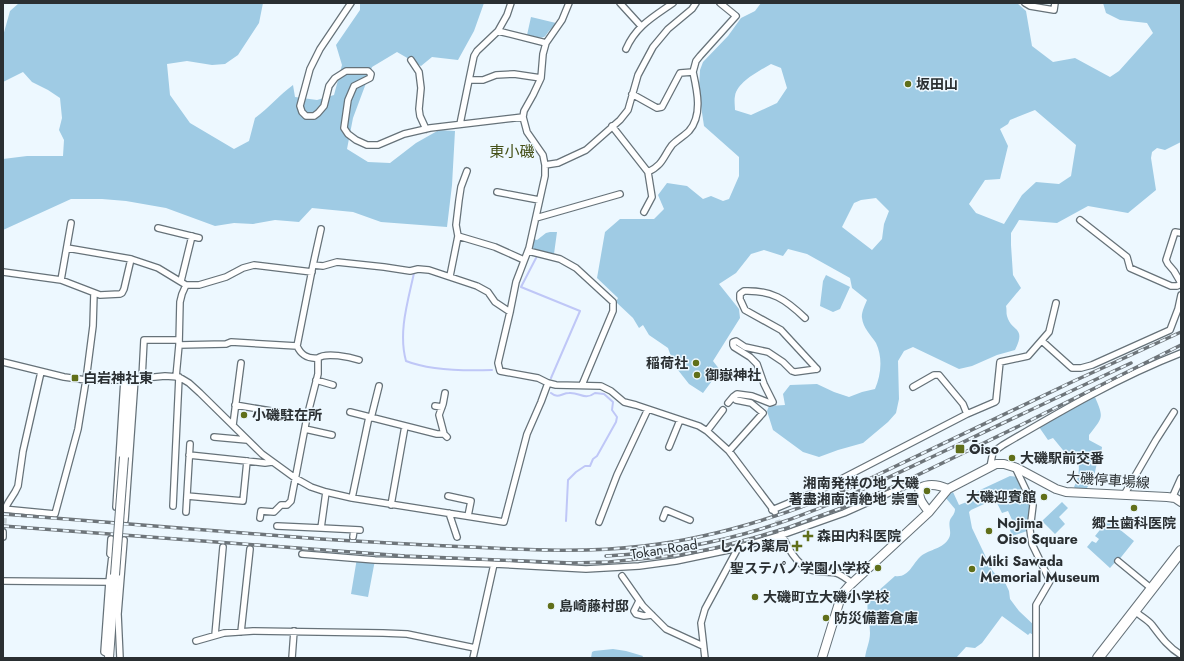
<svg xmlns="http://www.w3.org/2000/svg" width="1184" height="661" viewBox="0 0 1184 661" font-family="Jost,'Noto Sans JP',sans-serif">
<style>
.green{fill:#9fcbe4;fill-rule:evenodd}
.lines{fill:none;stroke-linecap:round;stroke-linejoin:round}
.stream{stroke:#bfc7f7;stroke-width:2}
.street-tunnel{stroke:#c6d0d6;stroke-width:5.5;stroke-dasharray:5.5 3;stroke-linecap:butt}
.street-casing{stroke:#667279;stroke-width:8}
.secondary-casing{stroke:#667279;stroke-width:10}
.highway-casing{stroke:#667279;stroke-width:12}
.street{stroke:#fff;stroke-width:5.5}
.secondary{stroke:#fff;stroke-width:8}
.highway{stroke:#fff;stroke-width:10}
.rail-casing{stroke:#6e757a;stroke-width:3.5}
.rail{stroke:#edf8ff;stroke-width:2;stroke-dasharray:6;stroke-linecap:butt}
.secondary-bridge-casing{stroke:#667279;stroke-width:10;stroke-linecap:butt}
.secondary-bridge{stroke:#fff;stroke-width:8}
.poi-dot{fill:#606f1a;stroke:#edf8ff;stroke-width:1.5}
.labels{text-anchor:middle;stroke-width:3;stroke-linejoin:round;paint-order:stroke}
.poi-label{font-size:14px;font-weight:bold;fill:#2a2f32;stroke:#edf8ff;text-anchor:start}
.street-label{font-size:14px;fill:#2a2f32;stroke:#edf8ff}
.neighbourhood-label{font-size:15px;fill:#455018;stroke:#edf8ff}
</style>
<rect width="100%" height="100%" fill="#edf8ff"/>
<!-- green -->
<path class="green" d="M19 3H263L259 23 238 55 225 64 212 65 187 61 167 64 170 95 190 123 234 149 249 141 255 118C269 108 279 95 293 85L295 97 317 100 334 95 342 65 336 45 360 10V3H484L474 31 458 60 432 57 421 66 397 52 372 67 353 118 347 149 368 162 390 163 416 143 439 130 455 131 452 185 447 227 381 222 353 212 312 208 299 222 275 220 253 224 234 223 215 226 166 208 126 201 102 199H71L3 230V159L27 156H63L64 140 59 130 62 118 60 98 48 90 32 82 23 72 3 82V36L10 11Z
M761 3H1017L1026 11 1032 46 1053 62 1075 58 1110 77 1119 71 1153 33 1147 23 1120 20 1106 13 1103 3H1180L1181 142 1165 150 1157 148 1152 152 1151 158 1156 190 1128 213 1088 206 1057 223 1019 220 1011 233V245L1013 275 1021 288 1006 306C1007 310 1006 313 1007 316 1011 332 1027 326 1015 350L997 355 972 366 959 369 913 347 904 351 898 361 899 399 896 413 888 422 863 443 838 450 819 457 803 452 773 430 767 411 769 406 785 405 783 394 790 385 817 384 834 392 849 397 862 392 875 389C881 375 883 358 876 343 871 335 863 328 862 318 861 313 865 305 867 300L852 288 850 278 807 254 788 249 783 256 764 250 751 254 736 273 719 284 739 309 740 318 713 361 720 370 703 393 689 384 674 365 668 348 649 335 643 325 639 328 633 318 616 302 618 298 597 278 605 232 620 219H654L664 209 658 195 667 183 687 186 703 199 711 196 723 201 729 199 739 176V157L704 126 701 106 699 87 700 70 703 62 728 36 741 18 755 11ZM771 64 781 68 787 88 777 103 751 115 735 110C735 106 734 100 735 96 737 82 759 71 771 64ZM1035 110 1076 145 1071 176 1059 184 1036 182 1022 195 1004 224 976 213 969 204 985 180 1000 179 1008 146 1000 129 1008 124 1010 120ZM876 198 889 211 884 224 882 239 872 250 842 227 854 203 861 200Z
M531 17 556 23V25C540 36 552 41 527 35Z
M550 232H557L554 254 529 248 531 238 537 240 546 233Z
M826 275 850 287 840 309 833 312 820 306 823 281Z
M1095 397C1104 418 1103 417 1089 435V440L1102 447 1101 454 1097 463 1093 481 1091 480 1086 490 1076 489 1074 487C1080 476 1082 459 1071 451L1067 455 1053 438 1048 440 1039 427 1086 400Z
M1010 476 1019 477 1033 505 1030 530 1012 536 1010 530 1011 526 1014 524 1008 511 1002 513 995 499 971 510 969 512 972 528 992 570 997 576H1002L1009 591 1010 599 1019 611 1037 628V637L1030 633 1028 635 1002 616 982 643 975 648 966 647 956 658H865C866 649 870 642 870 633 870 621 866 612 868 600L895 576C909 578 912 564 921 556 930 549 943 549 949 538 952 532 948 526 950 520 952 516 955 514 955 509L945 497 953 492 959 505 974 499 977 492 980 490Z
M1062 502 1068 508 1059 517 1065 524 1055 534 1042 521Z
M1108 520 1134 541 1118 561 1117 560 1110 568 1087 547 1092 541 1096 543 1099 539 1095 536Z
M357 558 375 560 368 597 351 594Z
M613 649 626 651 643 656 642 658H591L592 652 594 651Z"/>
<g class="lines">
<!-- stream -->
<path class="stream" d="M536 258 521 287 580 311 551 378
M414 273C408 301 398 332 406 361 431 371 465 371 492 370
M551 393C558 399 562 393 569 393 580 392 584 401 595 393L604 394 613 402 612 410 617 417 616 422 597 456 593 459 590 466H585L576 472 568 480 566 521"/>
<!-- street-tunnel -->
<path class="street-tunnel" d="M775 512 781 532
M3 532 5 509"/>
<!-- street casing -->
<g class="street-casing">
<path id="street" d="M351 3 320 49 310 69 300 106 302 112 306 116H314L318 113 324 106 329 86 335 78 346 71H368L371 74 370 78 354 86 348 100 344 128 348 134 356 140 367 145H378L404 134 430 128 523 117
M569 3 562 20 546 43 543 54 541 78 533 95 524 111 523 117 527 132 543 155 545 165V176L529 248 516 282 510 312 498 363 500 371 538 378 548 383 556 385 601 386 611 391 624 402 636 405 699 426 707 431 729 451 775 512
M620 3 641 26
M1025 3 1030 6 1054 10 1055 3
M498 31 546 43
M626 49C636 26 653 17 673 3
M411 60 419 72 421 88 419 109 420 116 426 129
M469 80 474 56 477 51 498 31 507 15 511 3
M632 94 657 108 662 107 680 73 693 72 696 61 700 56 736 16 720 3
M460 124 469 80H483L496 75 514 74 541 78
M612 126 648 172 652 197 644 212
M545 165 558 163 586 150 620 120 628 110 638 75 653 47 668 29 692 9 696 3
M648 172C663 165 663 157 672 145 677 140 684 136 689 131 703 115 697 90 693 72
M497 192 539 200
M536 218 620 194
M1080 220 1127 257 1130 268 1171 286H1177L1181 284
M158 228 199 238
M1181 233 1175 232 1166 260 1168 264 1174 271 1181 283
M458 236 495 247 524 260
M67 248 131 259 158 268 186 285
M528 251 560 259 576 268 613 302V311L582 385
M313 265 321 229
M3 272 61 280 100 295 120 294 122 293 124 289 131 259
M450 276 458 236 456 225 459 200 461 187 467 171
M61 280 71 223
M181 281 192 236
M805 318C785 299 772 290 744 291L740 294V299L745 310 781 330 817 369
M1042 341 1072 368H1081L1092 365 1170 330 1178 309 1181 295
M179 345 180 302 182 294 186 285H199L226 277 243 268 254 265 312 272
M297 346 313 265 323 266 337 262 384 267 410 271 418 269 429 270 477 286 488 292 495 302 510 312
M3 362 64 377 86 380H124L165 376 179 377 189 383 200 393 262 454 295 478 311 487 326 492 352 498 504 522 527 434 541 402 548 383
M176 377 179 345 226 344 231 342 297 346C301 355 307 359 318 358
M142 378 144 340H179
M316 380 333 385
M913 387 934 375H939L963 404 967 414
M728 403 733 397
M235 405 307 417
M435 406 442 407
M350 412 437 434H444L447 437
M371 418 379 386
M233 425 241 363
M305 429 332 435
M707 431 723 410
M444 434 439 415 443 404 445 393
M214 437 247 440
M669 447 680 420
M729 451 763 413 751 403 736 400 733 397 737 394 752 396 770 403 773 402 764 384 757 364 750 357 734 347 733 345V342L736 341 745 347 768 352 783 362 792 371 795 372 817 369
M189 455 265 463 272 462
M990 467 993 452 1003 445C1061 411 1119 377 1181 353
M1015 467 1033 505 1030 530 1032 544 1050 581 1036 605V658
M326 492 321 528 360 530
M1124 495 1156 440 1174 412
M187 496 243 501 247 461
M448 496 471 501 468 516
M352 498 369 417
M1172 498 1181 478
M391 505 405 426
M173 506 179 377
M116 507 124 380
M3 509 55 514 78 429 86 380 93 326 94 293
M5 509 8 503 15 492 18 486 23 451 41 372
M772 510 820 490 967 414 995 402 996 401 1000 362 1028 356 1049 332 1056 303
M186 512 190 444
M449 513 457 537
M260 518 261 511 274 512 281 505H287L291 501 307 417 318 374V358C326 352 350 357 359 360
M663 518 666 510 690 520
M125 520 135 379
M599 522 617 475 648 409
M277 526 321 528
M781 532C786 545 797 566 811 570 819 573 828 571 836 573 842 575 847 579 852 583
M3 537V532
M353 537 354 530
M302 554 375 560 494 564 586 569 639 566 676 561 738 548 782 535 844 513 907 485 910 484 920 488
M1118 561 1152 589
M622 576 643 606 666 629 703 646
M3 581 109 582 104 652 110 655
M109 582 112 556 110 554 111 539
M639 601 634 611 636 614 644 616 652 615
M1135 611C1140 616 1148 620 1152 625 1161 637 1168 647 1181 655
M241 632 250 549
M215 635 223 547
M196 641 224 633 253 631 383 633 407 634 475 648
M120 658 118 614 124 540
M292 658 294 631
M473 658 494 564
M705 658 701 623 705 609 738 548"/>
</g>
<!-- secondary casing -->
<g class="secondary-casing">
<path id="secondary" d="M124 457 130 380
M929 512C923 504 917 498 920 488 929 483 939 485 948 489
M109 658 115 575
M822 658 839 603 842 594 848 587 929 512 948 489 996 464H1004L1017 468 1056 489 1066 492 1167 497 1175 498 1181 502"/>
</g>
<!-- highway casing -->
<g class="highway-casing">
<path id="highway" d="M1098 658 1181 551"/>
</g>
<!-- street -->
<use href="#street" class="street"/>
<!-- secondary -->
<use href="#secondary" class="secondary"/>
<!-- highway -->
<use href="#highway" class="highway"/>
<!-- rail casing -->
<g class="rail-casing">
<path id="rail" d="M3 514C109 523 215 531 321 539 371 542 421 545 471 547 529 550 586 553 643 546 715 538 783 516 850 488L1074 381 1181 332
M3 526 405 556 572 563 609 562 680 555 715 548 753 538 787 528 855 503 897 485 1019 426 1181 345
M606 556C678 552 752 536 820 508 864 490 908 468 951 448 1011 419 1071 391 1131 363"/>
</g>
<!-- rail -->
<use href="#rail" class="rail"/>
<!-- secondary-bridge casing -->
<g class="secondary-bridge-casing">
<path id="secondary-bridge" d="M115 575 124 457"/>
</g>
<!-- secondary-bridge -->
<use href="#secondary-bridge" class="secondary-bridge"/>
</g>
<!-- markers -->
<g class="poi-dot">
<circle cx="908" cy="84" r="4"/>
<circle cx="696" cy="363" r="4"/>
<circle cx="697" cy="375" r="4"/>
<rect x="71" y="374" width="8" height="8" rx="2"/>
<circle cx="244" cy="415" r="4"/>
<rect x="955" y="444" width="10" height="10" rx="2"/>
<circle cx="1012" cy="458" r="4"/>
<circle cx="927" cy="491" r="4"/>
<circle cx="1044" cy="497" r="4"/>
<circle cx="1134" cy="508" r="4"/>
<circle cx="989" cy="531" r="4"/>
<path d="M806 530h4v4h4v4h-4v4h-4v-4h-4v-4h4z"/>
<path d="M795 540h4v4h4v4h-4v4h-4v-4h-4v-4h4z"/>
<circle cx="878" cy="568" r="4"/>
<circle cx="972" cy="569" r="4"/>
<circle cx="755" cy="597" r="4"/>
<circle cx="551" cy="606" r="4"/>
<circle cx="826" cy="618" r="4"/>
</g>
<g class="labels">
<!-- poi labels -->
<g class="poi-label">
<text x="916" y="89">坂田山</text>
<text x="688" y="368" text-anchor="end">稲荷社</text>
<text x="705" y="380">御嶽神社</text>
<text x="83" y="383">白岩神社東</text>
<text x="252" y="420">小磯駐在所</text>
<text x="969" y="454">Ōiso</text>
<text x="1020" y="463">大磯駅前交番</text>
<text x="919" y="488" text-anchor="end">湘南発祥の地 大磯<tspan x="919" dy="16">著盡湘南清絶地 崇雪</tspan></text>
<text x="1036" y="502" text-anchor="end">大磯迎賓館</text>
<text x="997" y="528">Nojima<tspan x="997" dy="16">Oiso Square</tspan></text>
<text x="1134" y="528" text-anchor="middle">郷圡歯科医院</text>
<text x="817" y="541">森田内科医院</text>
<text x="789" y="551" text-anchor="end">しんわ薬局</text>
<text x="980" y="566">Miki Sawada<tspan x="980" dy="16">Memorial Museum</tspan></text>
<text x="870" y="573" text-anchor="end">聖ステパノ学園小学校</text>
<text x="763" y="602">大磯町立大磯小学校</text>
<text x="559" y="611">島崎藤村邸</text>
<text x="834" y="623">防災備蓄倉庫</text>
</g>
<!-- street labels -->
<g class="street-label">
<text transform="translate(1108 480) rotate(4)" y="5">大磯停車場線</text>
<text transform="translate(664 549) rotate(-9)" y="5">Tokan Road</text>
</g>
<!-- neighbourhood labels -->
<g class="neighbourhood-label">
<text x="512" y="157">東小磯</text>
</g>
</g>
<!-- border -->
<rect width="1184" height="661" fill="none" stroke="#2a2f32" stroke-width="8"/>
</svg>
